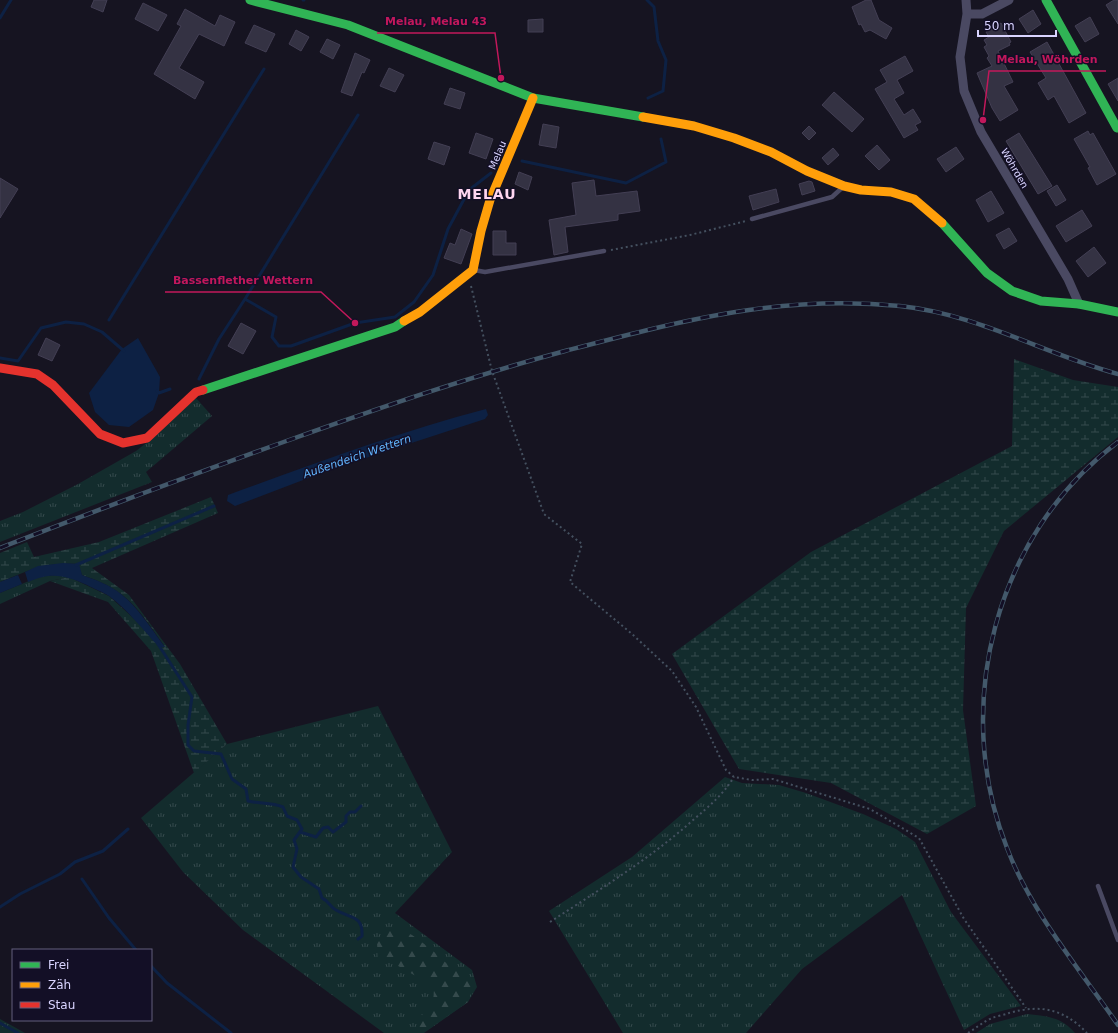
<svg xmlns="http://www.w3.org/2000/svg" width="1118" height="1033" viewBox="0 0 1118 1033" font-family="'DejaVu Sans',sans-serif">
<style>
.grass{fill:url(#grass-tufts)}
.forest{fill:url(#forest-firs)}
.wetland{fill:url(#wetland-marsh)}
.water{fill:#0d2144}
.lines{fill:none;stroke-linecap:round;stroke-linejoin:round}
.stream{stroke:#0d2144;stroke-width:3}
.building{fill:#343243;stroke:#433f54}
.path{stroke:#44505f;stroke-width:2;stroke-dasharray:2 3;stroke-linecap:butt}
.lane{stroke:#4a4962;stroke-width:4.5}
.street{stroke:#4a4962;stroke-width:9}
.fast{stroke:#30b455;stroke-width:9}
.slow{stroke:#ff9f0a;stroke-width:9}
.jam{stroke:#e5322d;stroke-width:9}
.rail-casing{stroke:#43596b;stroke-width:4.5}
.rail{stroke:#130f26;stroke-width:3;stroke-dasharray:9;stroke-linecap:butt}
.labels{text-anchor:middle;stroke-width:3;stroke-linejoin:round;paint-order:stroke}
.street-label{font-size:10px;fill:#d9d4ff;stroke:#130f26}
.water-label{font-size:11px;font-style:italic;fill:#62b6ff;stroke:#130f26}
.district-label{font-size:14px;font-weight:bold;letter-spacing:1px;fill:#ffd6f0;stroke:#130f26}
.leader{fill:none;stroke:#c2185b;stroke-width:1.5}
.callout-dot{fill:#c2185b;stroke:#130f26;stroke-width:1.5}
.callout-label{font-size:11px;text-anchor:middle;font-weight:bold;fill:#c2185b;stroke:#130f26;stroke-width:3;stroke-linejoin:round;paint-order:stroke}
</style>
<defs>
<pattern id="grass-tufts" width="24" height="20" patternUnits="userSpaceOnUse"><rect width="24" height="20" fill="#132c2d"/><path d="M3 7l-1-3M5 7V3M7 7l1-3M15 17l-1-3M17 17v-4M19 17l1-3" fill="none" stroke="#354a4c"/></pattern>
<pattern id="forest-firs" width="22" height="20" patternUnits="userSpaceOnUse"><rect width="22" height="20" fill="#132c2d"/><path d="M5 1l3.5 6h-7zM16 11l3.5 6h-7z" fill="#354a4c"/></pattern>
<pattern id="wetland-marsh" width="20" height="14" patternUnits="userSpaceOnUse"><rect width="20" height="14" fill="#132c2d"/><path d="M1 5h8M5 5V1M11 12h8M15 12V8" fill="none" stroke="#354a4c"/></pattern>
</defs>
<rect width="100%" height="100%" fill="#161421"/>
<!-- grass -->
<path class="grass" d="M196 398 212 416 146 472 152 482 0 542V521L23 512 78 484 136 451 150 440Z
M57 575 69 577 50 581 0 604V593L41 576Z
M378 706 452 852 395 913 472 970 477 987 468 1002 424 1033H384L243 930 183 872 141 818 227 744Z
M725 777 742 783 779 785 806 793 863 814 896 829 915 842 951 912 1021 1006 990 1014 964 1030 902 895 802 969 746 1033H623L549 911 632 857Z
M1027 1014C1046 1016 1062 1017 1075 1033H976L990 1024Z
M0 1019 25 1033H0Z"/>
<!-- forest -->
<path class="forest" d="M395 927 412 935 431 949 445 962 469 979 473 987 468 1002 429 1029 417 1027C423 1004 439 1010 432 980L414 975 393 963 378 959 377 943 385 931Z"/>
<!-- wetland -->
<path class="wetland" d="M1014 359 1073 380 1118 387V437L1004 531 966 608 963 710 976 806 927 834 831 783 739 769 672 654 811 552 1012 446Z
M211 497 218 513 92 568 129 595 180 664 227 744 194 773 151 651 108 602 50 581 69 577 109 596 165 647C152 629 139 607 121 594 109 585 96 580 82 575L78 564C46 562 29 570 0 582V553L27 542 34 557 99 542Z"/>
<!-- water -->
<path class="water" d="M138 338 160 377 159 393 153 410 129 427 109 425 95 412 89 393 122 349Z
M486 409 488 415 485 419 332 469 235 506 227 501 228 495C313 464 398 432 486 409Z
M63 563 79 564 82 575C96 580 110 585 121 594 139 608 152 630 165 647H159C143 630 128 610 109 596 103 592 94 589 87 585 64 575 52 572 28 582L25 572 38 566Z
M18 575 22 584 0 593V582Z"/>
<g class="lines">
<!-- stream -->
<path class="stream" d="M303 0H304
M647 0 654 7 658 41 666 60 663 91 648 98
M0 18 11 0
M522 161 626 183 666 162 661 139
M245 299 358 115
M109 320 264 69
M0 358 18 361 41 328 66 322 84 324 102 332 124 351
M199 379 219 339 245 299 276 317 272 337 279 346H291L355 323 395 317 414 302 433 275 448 229 469 190 491 173
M157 391 159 393 170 389
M76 565 214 506
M158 644 192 697 188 725V745L194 751 221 754 232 779 246 789 248 801C260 804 271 802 283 807L287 816 297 820 302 829 294 840 297 849 293 867 301 877 319 889 322 898C329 901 330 907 336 910 351 919 363 915 362 936L358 939
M300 832 316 837 323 828 328 827 333 832 346 822V816L350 812H355L361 806
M82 879 109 918 136 950
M0 907 20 894 60 874 75 862 103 851 128 829
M151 966 167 983 231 1033
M0 1023 18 1033"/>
</g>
<!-- building -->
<path class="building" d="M94 0H107L103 12 91 7Z
M866 0H871L879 20 892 28 886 39 870 30 865 32 861 24 859 25 852 7Z
M1114 0H1118V24L1106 5Z
M143 3 167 15 158 31 135 19Z
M185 9 215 26 220 15 235 22 224 46 199 34 179 68 204 82 195 99 154 74 181 26 177 24Z
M1033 10 1041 24 1028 33 1019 19Z
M1090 17 1099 34 1085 42 1075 26Z
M543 19V32H528V20Z
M1001 23 1011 42 1009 43 1010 45 998 51 1013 82 1004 86 1018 110 1000 121 992 108 977 73 992 66 987 58 989 56 984 47 987 45 984 40 989 37 986 32Z
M254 25 275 34 266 52 245 43Z
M296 30 309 37 301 51 289 44Z
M327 39 340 45 333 59 320 52Z
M1047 42 1086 113 1069 123 1054 96 1048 100 1038 83 1046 78 1030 52Z
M355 53 370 60 364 73 362 72 352 96 341 92Z
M905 56 913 71 897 80 904 93 894 99 904 115 913 109 921 122 915 125 918 130 904 138 875 89 887 82 880 70Z
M389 68 404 75 395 92 380 86Z
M1118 78V101L1108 84Z
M450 88 465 93 460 109 444 104Z
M834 92 864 119 852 132 822 105Z
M543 124 559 127 556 148 539 145Z
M809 126 816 133 809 140 802 133Z
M1088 131 1090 135 1093 133 1116 174 1097 185 1088 168 1090 167 1074 139Z
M476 133 493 139 486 159 469 153Z
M1019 133 1052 186 1038 194 1006 141Z
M434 142 450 147 444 165 428 159Z
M877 145 890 160 879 170 865 156Z
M956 147 964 159 946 172 937 159Z
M833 148 839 155 828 165 822 158Z
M519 172 532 177 528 190 515 184Z
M0 178 18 189 0 218Z
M594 180 596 196 637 191 640 211 618 214V220L565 227 568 252 554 255 549 220 576 215 572 183Z
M809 181 812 182 815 191 802 195 799 184Z
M1057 185 1066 200 1056 206 1047 191Z
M776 189 779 202 753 210 749 196Z
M991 191 1004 213 988 222 976 200Z
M1082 210 1092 226 1066 242 1056 226Z
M1009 228 1017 241 1004 249 996 235Z
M461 229 472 234 461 264 444 258 450 243 455 245Z
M493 231H506V243H516V255H493Z
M1094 247 1106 263 1088 277 1076 261Z
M241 323 256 331 243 354 228 346Z
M46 338 60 345 52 361 38 355Z"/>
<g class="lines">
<!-- path -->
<path class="path" d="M611 250 690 235 746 221
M471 286 492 371 544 514 582 544 570 582 632 634 672 671 696 707 726 770 734 777 752 780 773 779 870 809 919 838 964 919 1026 1008
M550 922C599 890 648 860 692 821 709 806 722 796 734 777
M968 1033C976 1028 983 1022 992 1018 997 1016 1004 1015 1009 1013 1041 1004 1064 1009 1087 1033"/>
<!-- lane -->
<path class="lane" d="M752 219 832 197 843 187
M474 270 485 272 604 251
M1098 886 1118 940"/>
<!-- street -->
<path class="street" d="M966 0 967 14 960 57 964 91 981 132 1068 279 1079 304
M967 14H982L1009 0"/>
<!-- fast -->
<path class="fast" d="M250 0 348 25 533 98 643 117
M1046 0 1117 128
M942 223 987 273 1012 291 1041 301 1079 304 1118 312
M203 390 395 327 404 321"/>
<!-- slow -->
<path class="slow" d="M643 117 694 126 734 138 771 152 807 171 844 186 861 190 891 192 914 199 942 223
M404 321 420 312 473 270 481 231 490 200 533 98"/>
<!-- jam -->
<path class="jam" d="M0 368 37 374 53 385 100 434 123 443 147 438 196 392 203 390"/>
<!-- rail casing -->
<g class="rail-casing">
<path id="rail" d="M1118 442C995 534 951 706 1007 848 1030 910 1080 970 1118 1025
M0 548C97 510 194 474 292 439 382 407 472 376 565 351 680 321 780 294 900 306 978 314 1044 354 1118 374"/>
</g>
<!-- rail -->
<use href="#rail" class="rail"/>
</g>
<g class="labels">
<!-- street labels -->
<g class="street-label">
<text transform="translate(497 155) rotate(-67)" y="4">Melau</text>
<text transform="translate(1015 168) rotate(60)" y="4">Wöhrden</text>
</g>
<!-- water labels -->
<g class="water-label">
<text transform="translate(357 456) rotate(-19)" y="4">Außendeich Wettern</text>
</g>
<!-- district labels -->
<g class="district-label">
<text x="487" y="199">MELAU</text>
</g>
</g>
<!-- callouts -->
<path class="leader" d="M501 78L495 33H377M983 120L989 71H1106M355 323L321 292H165"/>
<g class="callout-dot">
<circle cx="501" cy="78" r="4"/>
<circle cx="983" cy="120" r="4"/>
<circle cx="355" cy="323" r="4"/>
</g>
<g class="callout-label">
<text x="436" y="25">Melau, Melau 43</text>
<text x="1047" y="63">Melau, Wöhrden</text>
<text x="243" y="284">Bassenflether Wettern</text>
</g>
<!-- legend -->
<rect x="12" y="949" width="140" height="72" fill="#130f26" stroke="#625e7d"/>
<rect x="20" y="962" width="20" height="6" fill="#30b455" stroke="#625e7d"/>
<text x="48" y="969" font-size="12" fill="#d9d4ff">Frei</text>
<rect x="20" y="982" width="20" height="6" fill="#ff9f0a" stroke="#625e7d"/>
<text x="48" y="989" font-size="12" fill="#d9d4ff">Zäh</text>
<rect x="20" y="1002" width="20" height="6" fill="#e5322d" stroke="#625e7d"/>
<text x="48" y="1009" font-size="12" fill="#d9d4ff">Stau</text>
<!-- scale -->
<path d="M978 30v6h78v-6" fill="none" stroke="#d9d4ff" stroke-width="2"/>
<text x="984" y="30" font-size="12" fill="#d9d4ff" stroke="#130f26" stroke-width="3" paint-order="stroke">50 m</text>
</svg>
